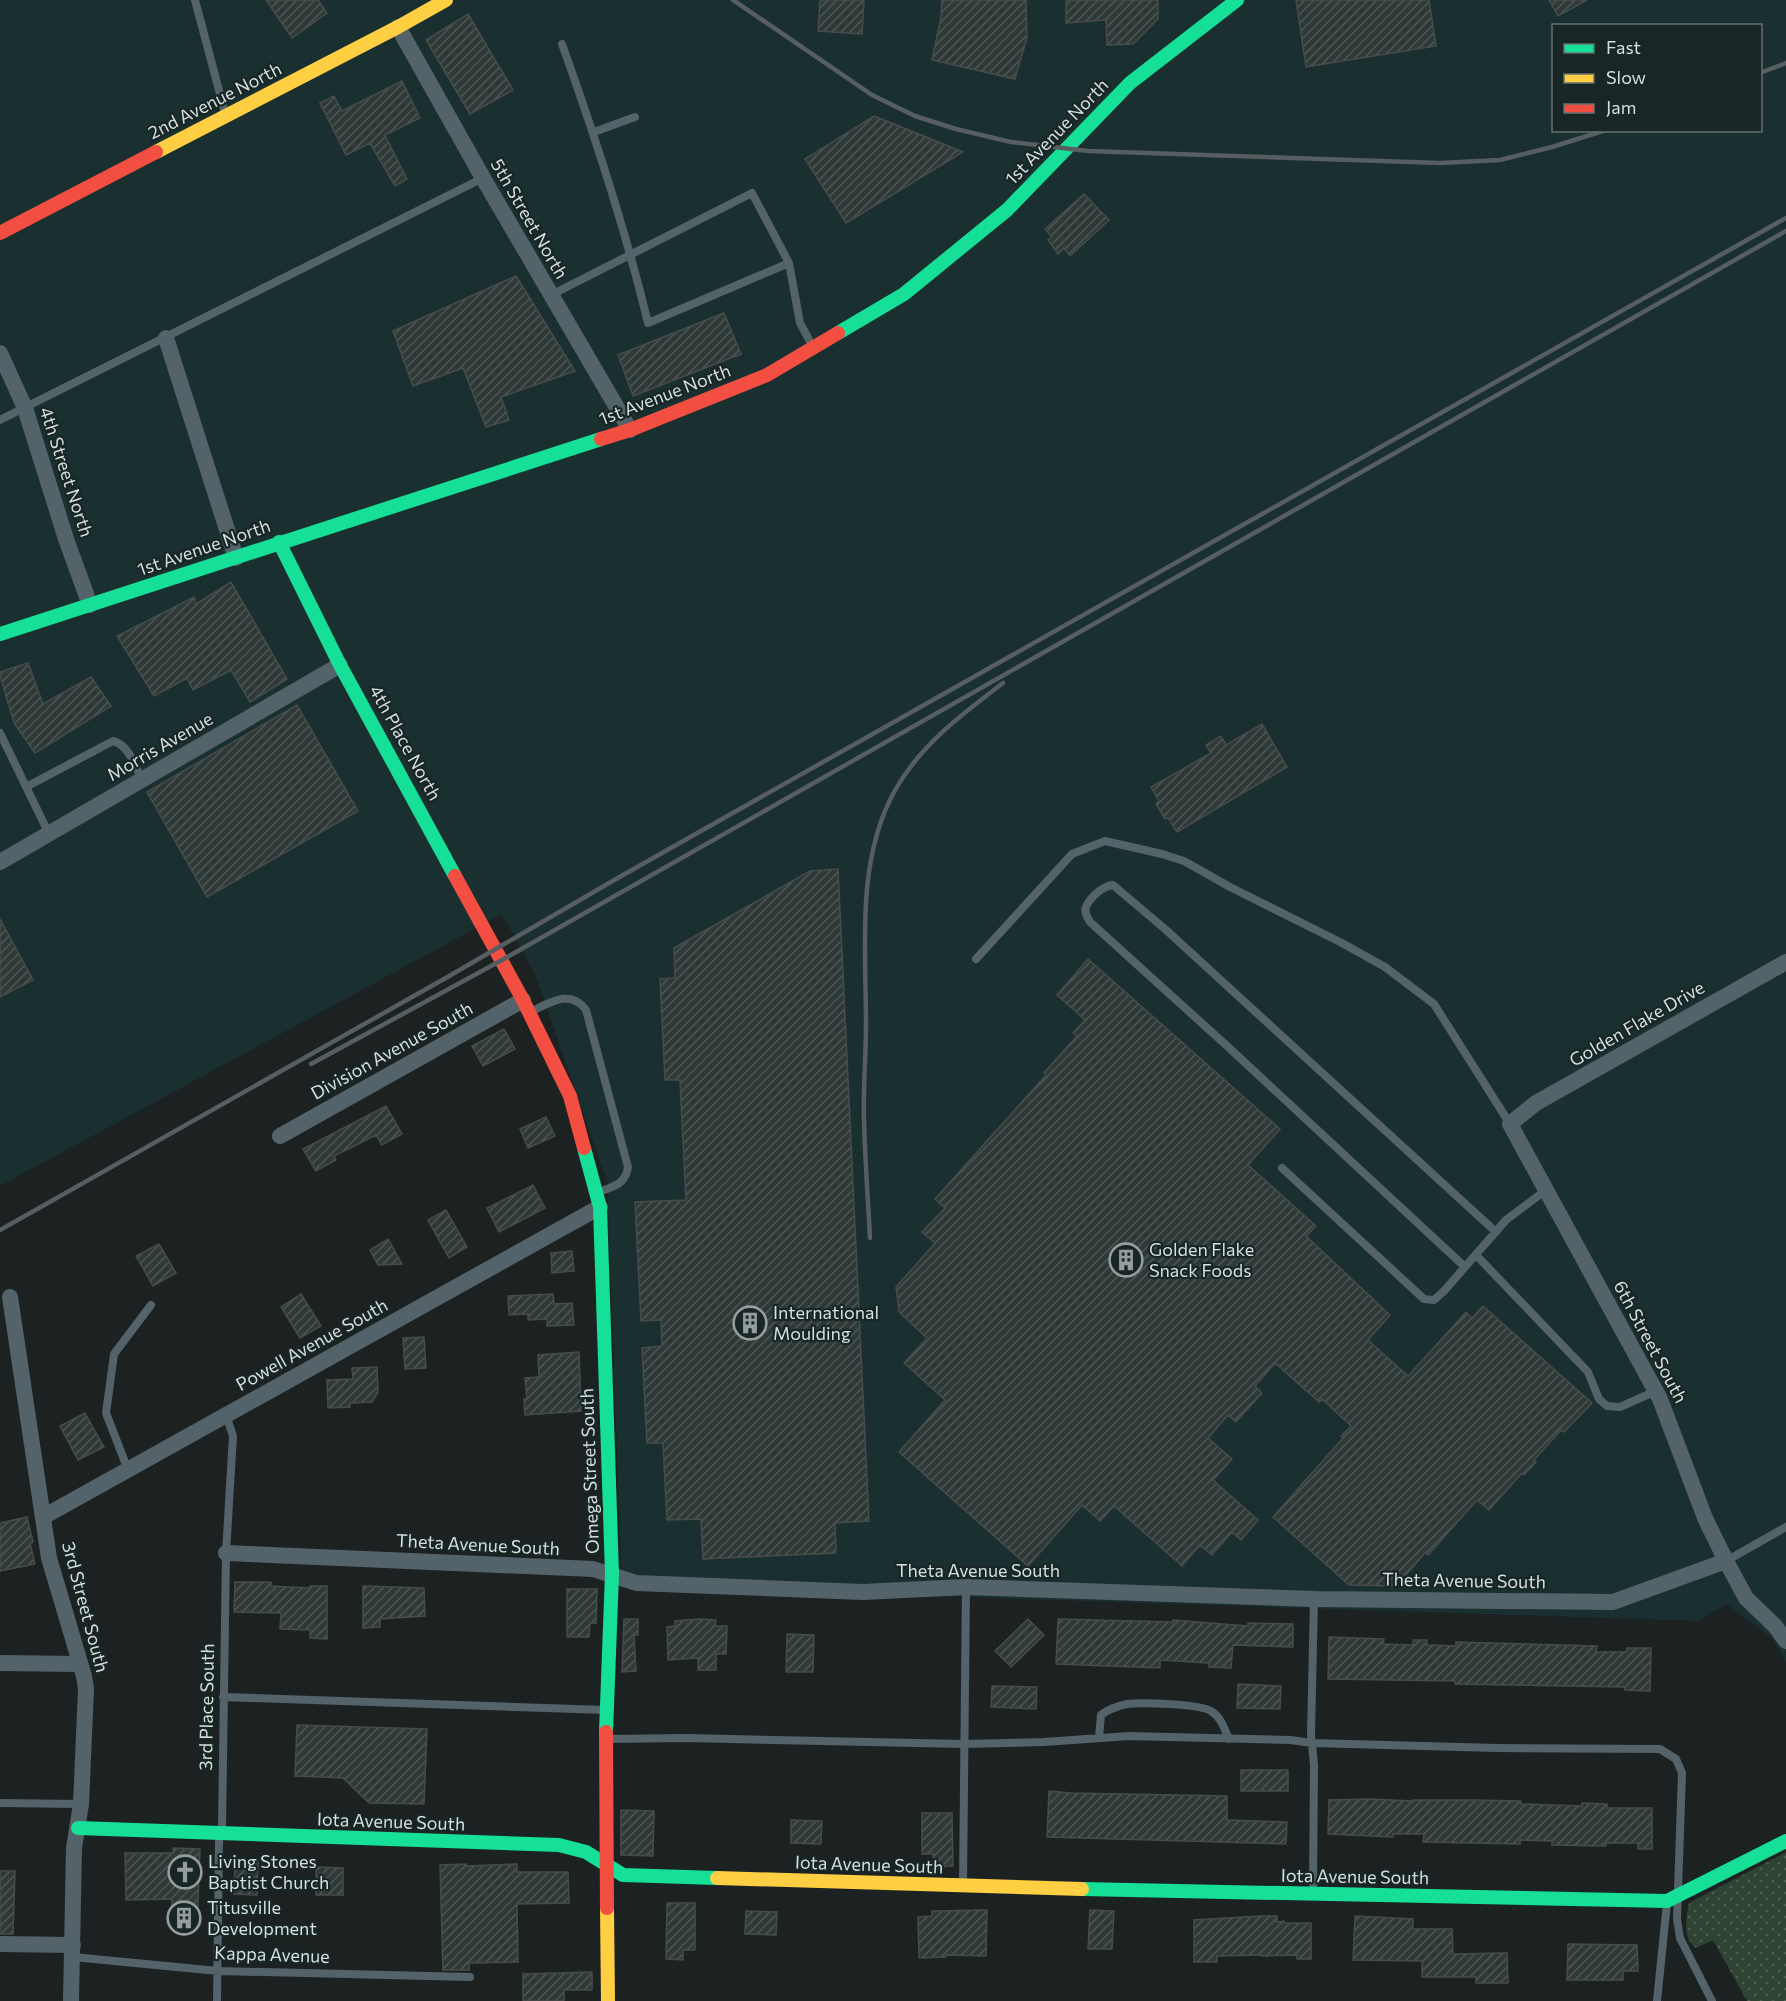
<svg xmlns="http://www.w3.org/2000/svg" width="1786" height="2001" viewBox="0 0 1786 2001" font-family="Commissioner,sans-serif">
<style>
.built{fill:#1a2f2f;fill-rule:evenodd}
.park{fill:url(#park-dots)}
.building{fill:url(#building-hatch);stroke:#474c4b;stroke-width:1.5}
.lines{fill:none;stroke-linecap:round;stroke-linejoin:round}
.lane{stroke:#546369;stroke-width:8}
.street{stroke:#546369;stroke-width:16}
.fast{stroke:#16e098;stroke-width:14}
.slow{stroke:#ffcf43;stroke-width:14}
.jam{stroke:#f24e42;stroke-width:14}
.rail{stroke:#575e62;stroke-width:4.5}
.labels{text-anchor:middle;stroke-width:4.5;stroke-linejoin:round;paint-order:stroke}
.street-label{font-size:18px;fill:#d7dfdf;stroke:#182626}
.poi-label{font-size:18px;fill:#d7dfdf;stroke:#182626;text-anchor:start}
</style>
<defs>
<pattern id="park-dots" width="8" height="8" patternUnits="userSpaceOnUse" patternTransform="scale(1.5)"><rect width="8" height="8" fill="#2f4333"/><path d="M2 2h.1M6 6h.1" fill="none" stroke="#4c5e50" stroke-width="1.8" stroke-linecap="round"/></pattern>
<pattern id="building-hatch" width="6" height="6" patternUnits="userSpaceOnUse" patternTransform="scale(1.5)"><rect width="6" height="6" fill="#2f3a38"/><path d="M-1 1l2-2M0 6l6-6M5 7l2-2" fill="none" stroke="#4c5654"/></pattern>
</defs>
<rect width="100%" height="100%" fill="#1c2222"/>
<!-- built -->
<path class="built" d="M0 0H1786V1662L1772 1638 1726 1604 1699 1621 622 1586 607 1182 535 974 502 914 0 1186ZM1554 26H1760V130H1554Z"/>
<!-- park -->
<path class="park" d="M1786 1852V2001H1747L1713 1940 1696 1948C1682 1938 1686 1917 1689 1903Z"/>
<!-- building -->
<path class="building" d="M266 0H318L327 13 292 38Z
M820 0H864L862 34 818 31Z
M942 0H1026L1027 38 1015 79 932 60 941 17Z
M1066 0H1158V19L1133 44 1107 45 1106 20 1066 23Z
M1296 0H1429L1436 46 1306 67Z
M1549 0H1587L1558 16Z
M468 14 513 90 470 114 426 40Z
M402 81 420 118 385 135 407 179 395 186 370 143 346 155 320 103 334 96 342 111Z
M874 116 963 152 846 223 805 159Z
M1084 194 1109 220 1070 256 1064 248 1058 254 1048 240 1052 237 1045 229Z
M516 276 575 371 501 397 509 420 486 427 463 368 413 386 393 331Z
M724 313 741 354 633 396 618 355Z
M231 582 287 679 250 702 231 670 193 690 187 678 154 696 117 636 194 597 196 604Z
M28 663 43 704 91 677 111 706 35 753 14 723 0 675V672Z
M297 705 358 811 207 897 147 792Z
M1262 724 1287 767 1177 832 1168 818 1165 819 1156 804 1159 801 1151 787 1211 753 1206 745 1221 736 1226 745Z
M838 869 869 1521 835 1523 836 1553 703 1559 701 1519 667 1520 663 1443H647L642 1348 662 1346 661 1320 641 1321 635 1202 686 1200 680 1080H665L660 979 675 978 674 948 810 871Z
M0 919 33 980 0 997Z
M1088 959 1280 1129 1248 1165 1316 1226 1306 1236 1390 1315 1368 1340 1408 1376 1466 1312 1472 1318 1483 1306 1592 1403 1564 1432 1561 1430 1534 1460 1536 1462 1524 1475 1522 1473 1489 1510 1477 1500 1428 1555 1426 1552 1396 1586 1349 1585 1273 1517 1343 1438 1341 1436 1351 1426 1322 1399 1319 1402 1275 1363 1255 1386 1262 1393 1236 1422 1228 1415 1208 1438 1232 1459 1213 1480 1258 1520 1241 1540 1232 1532 1212 1555 1200 1545 1182 1566 1114 1506 1100 1521 1082 1505 1028 1566 899 1452 945 1400 904 1363 927 1338 899 1312 896 1287 935 1243 922 1232 945 1208 935 1199 1046 1075 1044 1073 1077 1036 1073 1033 1085 1020 1057 995Z
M504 1029 515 1049 483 1066 472 1046Z
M386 1106 402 1134 382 1145 376 1135 334 1156 336 1160 316 1171 303 1149Z
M546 1117 555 1136 528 1148 520 1129Z
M533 1185 545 1208 499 1232 487 1208Z
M446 1210 467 1247 449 1258 428 1220Z
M388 1239 402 1264 378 1265 370 1250Z
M159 1244 176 1273 153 1286 136 1256Z
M572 1251 574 1271 552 1273 551 1253Z
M301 1294 321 1326 300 1338 281 1307Z
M553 1294 554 1304 572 1303 574 1325 547 1326V1319L528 1320V1314L509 1315 508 1296Z
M424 1337 426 1368 405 1369 403 1338Z
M579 1352 581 1411 525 1415 524 1399H527L525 1378 539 1377 538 1355Z
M377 1367 378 1392 372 1402 350 1403V1407L328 1408 327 1380 353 1379 352 1368Z
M85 1413 104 1447 78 1460 60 1426Z
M27 1517 33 1542 30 1543 35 1564 0 1571V1523Z
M235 1582H271V1586L310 1588V1586H327V1639L310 1638V1630L280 1629 281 1613 234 1612Z
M363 1586 424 1588 425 1616 380 1619V1627L363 1628Z
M567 1589H597L596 1623H590L589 1637H567Z
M624 1619H638V1635H634L636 1671 622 1672Z
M700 1619 716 1620 715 1626H727L726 1654H716V1670H698V1658L668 1660 667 1627 675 1626V1621Z
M1028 1619 1044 1635 1011 1667 995 1651Z
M1058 1619 1173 1622V1620L1248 1626V1623L1293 1624V1647L1233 1645 1231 1668 1209 1667V1663L1160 1660V1668L1056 1664Z
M787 1634 814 1635 813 1672H786Z
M1329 1637 1384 1639 1383 1644 1413 1645V1640H1427V1645L1456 1646V1642L1597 1646 1596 1652H1626L1627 1648H1651L1650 1691 1625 1690V1687L1455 1684V1681L1328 1679Z
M1238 1684 1281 1686 1280 1709 1237 1708Z
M992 1686 1037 1687 1036 1709 991 1707Z
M297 1725 427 1729 424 1804 369 1803 343 1778 295 1776Z
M1241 1770H1288V1791H1241Z
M1049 1791 1071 1793 1227 1796V1820L1287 1822 1286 1844 1047 1837Z
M1371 1799 1413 1801V1800H1474L1521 1801V1804L1582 1806V1803L1607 1804V1808H1652V1849H1638V1843H1606V1846L1552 1845V1841L1520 1840V1844L1423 1842 1424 1834H1393V1837L1328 1834 1329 1800Z
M621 1810 654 1811 653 1856 621 1855Z
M922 1813H952L953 1866 934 1867 933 1854H922Z
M791 1820 822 1821 821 1844 791 1843Z
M173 1848 200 1849 197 1928 171 1927 172 1899 126 1900 125 1853H173Z
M235 1860 258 1861 257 1895 234 1894Z
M466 1864V1866L517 1864V1872H568L569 1903 517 1904 518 1962 469 1963V1970H443L440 1865Z
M316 1867 343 1868V1895H316Z
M0 1871H15L13 1934H0Z
M667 1903H695V1950H683V1960L666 1959Z
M987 1910 986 1956 946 1955V1957L919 1958 918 1917 932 1916V1911Z
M1090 1910 1114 1911 1112 1949H1088Z
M746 1911 777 1912 776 1935 745 1934Z
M1260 1916H1277V1922L1284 1921V1923H1311V1959H1297V1955L1262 1956V1955L1217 1956V1962H1194V1920Z
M1355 1916 1413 1919V1929H1452L1453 1954 1507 1953 1508 1983H1476V1977H1422V1961L1353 1960Z
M1568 1944 1637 1945 1638 1971H1623V1980H1567Z
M592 1972V1990H564V2001H523V1974Z"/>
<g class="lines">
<!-- lane -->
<path class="lane" d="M195 0 225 113
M562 44C595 136 625 228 648 323L789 263
M594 132 635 117
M551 295 752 193 789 263 800 323 813 347
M0 420 483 178
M0 733 49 834
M26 787 113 741C129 745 135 766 142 780
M976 959 1072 854 1105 841 1162 854 1184 861 1230 887 1342 943 1385 967 1434 1004 1510 1124
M532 1011C551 1002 571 989 586 1010L628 1167C626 1184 613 1187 598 1192
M1282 1168 1424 1299 1434 1300 1444 1291 1506 1220 1546 1190
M1476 1255 1588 1372 1599 1399 1607 1406 1620 1407 1656 1391
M1465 1267 1226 1045 1090 922C1087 917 1084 912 1086 907 1090 897 1103 886 1113 885L1165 929 1496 1232
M128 1470 106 1413 114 1354 151 1305
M1726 1561 1786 1527
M223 1697 605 1710
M1099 1737 1101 1715C1109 1709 1117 1706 1127 1704 1141 1702 1200 1704 1211 1711 1221 1717 1224 1728 1229 1739
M607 1739 687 1738 963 1744 1044 1742 1129 1736 1290 1740 1312 1743 1497 1748 1660 1749 1676 1759 1682 1773 1677 1919 1680 1938 1712 2001
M0 1803 81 1804
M963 1884 966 1587
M1313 1892 1314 1765 1311 1734 1314 1599
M73 1957 218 1971 470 1977
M217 2001 219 1841 222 1827 226 1553 233 1436 226 1415
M1657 2001 1667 1903"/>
<!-- street -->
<path class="street" d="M398 27 483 178 630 430
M166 338 236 558
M0 353 25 408 66 539 90 605
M0 862 340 665
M1786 962 1536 1103 1510 1124 1660 1399 1705 1518 1726 1561 1746 1598 1775 1626 1786 1641
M280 1136 523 1000
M10 1297 49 1558 84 1676 86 1689 81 1804 74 1848 71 2001
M43 1517 600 1207
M226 1553 593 1569 636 1583 863 1592 966 1587 1314 1599 1613 1602 1726 1561
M0 1663 79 1664
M0 1944 73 1945"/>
<!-- fast -->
<path class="fast" d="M838 333 904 294 1007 210 1130 83 1237 0
M279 542 340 665 455 876
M0 634 601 439
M584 1148 600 1207 612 1574 606 1732
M78 1828 559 1845 586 1852 623 1875 717 1878
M1082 1889 1667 1901 1786 1841"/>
<!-- slow -->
<path class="slow" d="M156 152 398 27 446 0
M717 1878 1082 1889
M607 1908 608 2001"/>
<!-- jam -->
<path class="jam" d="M0 233 156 152
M601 439 630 430 767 375 838 333
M455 876 523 1000 570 1096 584 1148
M606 1732 607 1908"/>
<!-- rail -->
<path class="rail" d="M733 0 872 95 915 116 956 129 1011 142 1088 151 1440 163 1500 160 1552 147 1606 130
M1760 73 1786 63
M311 1064 502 960 1786 231
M0 1230 451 975 616 879 1786 218
M870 1238C868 1199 865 1159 864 1120 863 1088 866 1056 866 1024 866 947 856 862 894 792 920 745 962 714 1003 683"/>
</g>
<!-- icons -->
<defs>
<g id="building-ring" transform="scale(1.725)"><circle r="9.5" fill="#182626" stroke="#969d9d" stroke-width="1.5"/><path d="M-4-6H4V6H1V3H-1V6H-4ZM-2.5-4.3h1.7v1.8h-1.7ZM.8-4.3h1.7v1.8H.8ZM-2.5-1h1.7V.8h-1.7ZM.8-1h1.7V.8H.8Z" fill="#969d9d"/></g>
<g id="church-ring" transform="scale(1.725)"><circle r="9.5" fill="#182626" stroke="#969d9d" stroke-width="1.5"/><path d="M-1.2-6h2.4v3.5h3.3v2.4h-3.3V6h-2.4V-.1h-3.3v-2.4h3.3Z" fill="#969d9d"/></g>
</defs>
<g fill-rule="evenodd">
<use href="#building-ring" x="1126" y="1260"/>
<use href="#building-ring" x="750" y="1323"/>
<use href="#church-ring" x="185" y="1872"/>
<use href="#building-ring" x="184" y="1918"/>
</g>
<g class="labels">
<!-- street labels -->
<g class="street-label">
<text transform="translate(215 101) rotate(-27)" y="6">2nd Avenue North</text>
<text transform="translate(1057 132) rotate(-46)" y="6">1st Avenue North</text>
<text transform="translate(529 219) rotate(60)" y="6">5th Street North</text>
<text transform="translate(665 395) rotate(-21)" y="6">1st Avenue North</text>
<text transform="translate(66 472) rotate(72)" y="6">4th Street North</text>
<text transform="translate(204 548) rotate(-19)" y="6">1st Avenue North</text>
<text transform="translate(405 743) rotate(61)" y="6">4th Place North</text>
<text transform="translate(160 747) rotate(-30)" y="6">Morris Avenue</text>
<text transform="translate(1637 1024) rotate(-30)" y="6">Golden Flake Drive</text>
<text transform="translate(392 1051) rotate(-29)" y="6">Division Avenue South</text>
<text transform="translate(1650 1342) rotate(62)" y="6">6th Street South</text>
<text transform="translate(312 1345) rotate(-29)" y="6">Powell Avenue South</text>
<text transform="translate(590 1471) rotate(-92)" y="6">Omega Street South</text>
<text transform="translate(478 1545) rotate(3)" y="6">Theta Avenue South</text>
<text x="978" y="1577">Theta Avenue South</text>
<text transform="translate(1464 1581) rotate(1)" y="6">Theta Avenue South</text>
<text transform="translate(85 1607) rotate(75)" y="6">3rd Street South</text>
<text transform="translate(207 1707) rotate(-89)" y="6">3rd Place South</text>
<text transform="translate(391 1822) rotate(2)" y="6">Iota Avenue South</text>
<text transform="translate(869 1865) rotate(2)" y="6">Iota Avenue South</text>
<text transform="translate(1355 1877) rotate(1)" y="6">Iota Avenue South</text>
<text transform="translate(272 1955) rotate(2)" y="6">Kappa Avenue</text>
</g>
<!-- poi labels -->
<g class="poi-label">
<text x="1149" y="1256">Golden Flake<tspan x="1149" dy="21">Snack Foods</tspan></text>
<text x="773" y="1319">International<tspan x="773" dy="21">Moulding</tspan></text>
<text x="208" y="1868">Living Stones<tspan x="208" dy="21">Baptist Church</tspan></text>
<text x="207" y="1914">Titusville<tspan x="207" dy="21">Development</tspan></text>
</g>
</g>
<!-- legend -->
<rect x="1552" y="24" width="210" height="108" fill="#182626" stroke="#647070" stroke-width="1.5"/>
<rect x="1564" y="44" width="30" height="9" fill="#16e098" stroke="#647070" stroke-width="1.5"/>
<text x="1606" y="54" font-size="18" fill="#d7dfdf">Fast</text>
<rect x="1564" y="74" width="30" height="9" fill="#ffcf43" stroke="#647070" stroke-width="1.5"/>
<text x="1606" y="84" font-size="18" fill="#d7dfdf">Slow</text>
<rect x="1564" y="104" width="30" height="9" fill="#f24e42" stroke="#647070" stroke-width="1.5"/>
<text x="1606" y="114" font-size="18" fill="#d7dfdf">Jam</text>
</svg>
